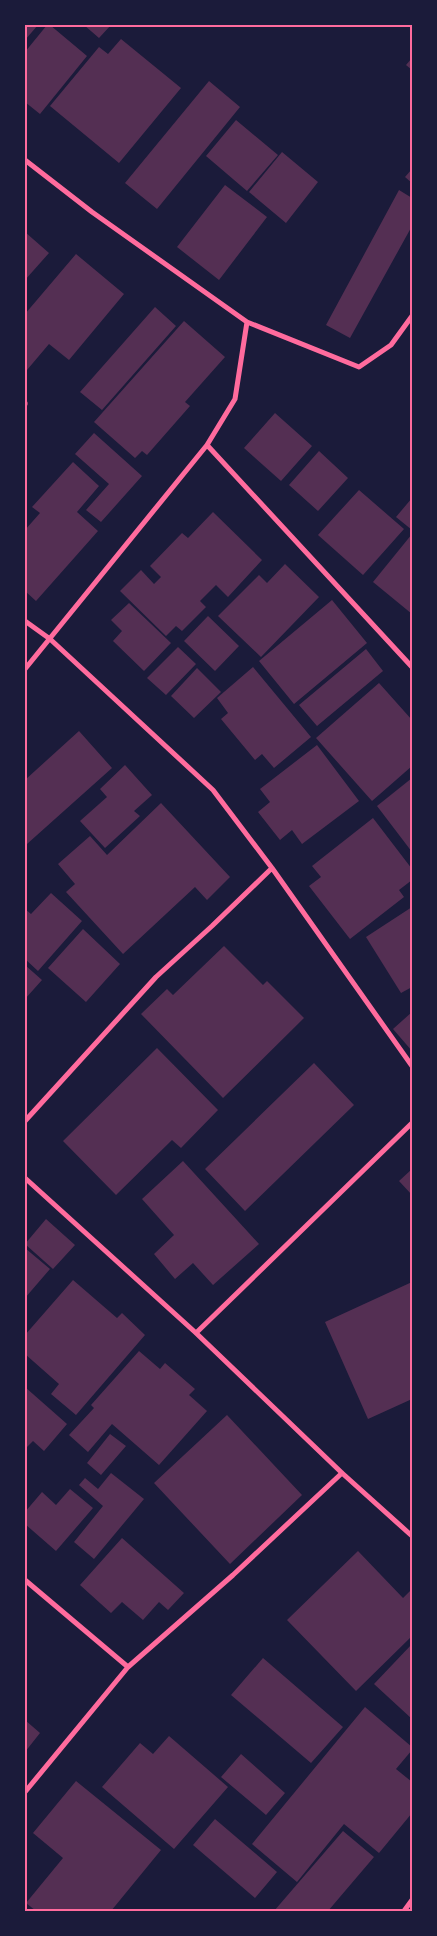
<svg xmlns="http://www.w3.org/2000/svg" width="437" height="1936" viewBox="0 0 437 1936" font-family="Quicksand,sans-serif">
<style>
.building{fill:#542f53}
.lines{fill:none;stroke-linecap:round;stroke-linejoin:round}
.minor{stroke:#ff6b9d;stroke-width:5}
.neatline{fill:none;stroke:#ff6b9d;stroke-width:2}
</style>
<rect width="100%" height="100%" fill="#1b1b3a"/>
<!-- building -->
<path class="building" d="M25 25H38L25 40Z
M47 25H50L87 56 40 114 25 102V52Z
M84 25H111L99 38Z
M121 39 181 88 119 163 50 106 99 47 108 54Z
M412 58V70L406 65Z
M209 81 240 107 157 209 125 183Z
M236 120 278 155 247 191 206 156Z
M282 152 318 182 286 223 249 192Z
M412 169V183L405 177Z
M225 185 267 217 219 280 177 247Z
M399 190 412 198V226L350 338 326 325Z
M25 232 49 253 25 280Z
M76 254 124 294 69 360 49 344 27 370 25 368V314Z
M155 307 176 326 102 410 80 392Z
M184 321 225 357 185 402 190 406 147 455 142 451 135 458 94 422Z
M275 413 312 446 281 481 244 448Z
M94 433 142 476 101 522 86 510 109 484 75 454Z
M319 451 348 478 318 511 289 485Z
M73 462 99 486 77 512 98 531 36 601 25 591V530L40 513 32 507Z
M359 490 404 529 363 575 318 535Z
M412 498V530L396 517Z
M213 512 262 560 228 597 216 585 200 601 206 607 182 631 176 626 166 636 120 591 141 570 154 584 161 577 150 566 182 533 188 538Z
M412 534V614L373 582Z
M285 564 319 597 261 657 218 616 259 575 267 583Z
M332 600 367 643 294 704 259 661Z
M129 603 171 643 144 671 113 641 122 631 111 620Z
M208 616 239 646 215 671 184 641Z
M178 647 196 664 166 695 147 678Z
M366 649 383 671 317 726 299 705Z
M253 667 311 737 274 768 262 754 255 760 221 719 228 713 217 698Z
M197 668 221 692 194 718 171 696Z
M379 683 412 720V766L372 801 316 738Z
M79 731 112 768 27 844 25 841V780Z
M317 745 359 801 302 844 292 830 280 840 258 812 270 802 260 789Z
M125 765 152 795 134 811 140 816 105 848 80 821 107 797 100 789Z
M412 778V852L377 806Z
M161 803 230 877 207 900 195 887 123 954 66 892 75 884 58 864 90 836 107 855Z
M373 818 412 869V880L399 890 404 897 350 939 309 886 321 877 312 866Z
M51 893 82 921 38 971 25 959V909L31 914Z
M412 907V987L401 993 366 937Z
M83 929 120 964 86 1002 48 968Z
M224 946 263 985 267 981 304 1018 223 1098 141 1014 167 989 173 995Z
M25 965 42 980 25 999Z
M412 1012V1051L393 1029Z
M157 1048 218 1110 181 1148 172 1140 116 1195 63 1141Z
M314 1063 354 1105 245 1211 205 1169Z
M183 1161 259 1244 213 1285 193 1263 175 1279 154 1254 174 1235 142 1199Z
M412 1169V1195L399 1181Z
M46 1219 75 1245 53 1269 25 1244Z
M25 1248 50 1269 25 1298Z
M73 1280 117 1318 122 1313 145 1335 76 1415 51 1394 59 1384 25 1354V1335Z
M412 1282V1399L368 1419 325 1322Z
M139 1351 160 1369 165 1363 195 1389 189 1395 207 1411 159 1465 112 1424 88 1452 69 1435 94 1408 91 1405Z
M25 1387 67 1424 44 1451 33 1441 25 1449Z
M227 1415 302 1495 230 1564 154 1483Z
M110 1434 126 1446 101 1475 87 1463Z
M111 1473 144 1499 94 1559 74 1542 103 1506 79 1485 85 1478 98 1489Z
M70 1489 93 1508 56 1551 25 1524V1512L42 1492 56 1505Z
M122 1538 184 1593 168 1610 159 1602 143 1620 122 1602 111 1613 80 1585Z
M358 1551 403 1598 412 1589V1636L356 1691 287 1620Z
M412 1644V1719L374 1684Z
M263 1658 343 1727 311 1763 231 1695Z
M365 1707 412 1747V1750L396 1769 412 1782V1813L379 1853 344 1824 297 1882 252 1844Z
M25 1720 40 1733 25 1752Z
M169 1736 228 1787 174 1849 102 1787 140 1743 153 1754Z
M241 1754 285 1793 266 1815 221 1777Z
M76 1781 161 1850 111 1911H36L26 1903 63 1858 33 1833Z
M215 1819 277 1872 255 1898 193 1845Z
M343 1831 374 1857 328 1911H274Z"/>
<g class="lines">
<!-- minor -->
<path class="minor" d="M25 160 92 212 247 322 359 367 391 345 412 316
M25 404V403
M207 445 412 667
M25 621 50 639 213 790 272 868 412 1066
M25 669 207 445 235 399 247 322
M25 1121 156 977 212 926 272 868
M25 1178 196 1333 342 1473 412 1536
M196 1333 412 1123
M25 1580 128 1667
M25 1792 128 1667 233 1575 342 1473
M404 1911 412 1900"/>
</g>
<!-- border -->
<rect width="437" height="1936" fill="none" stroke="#1b1b3a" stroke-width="52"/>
<rect x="26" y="26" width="385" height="1884" class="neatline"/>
</svg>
